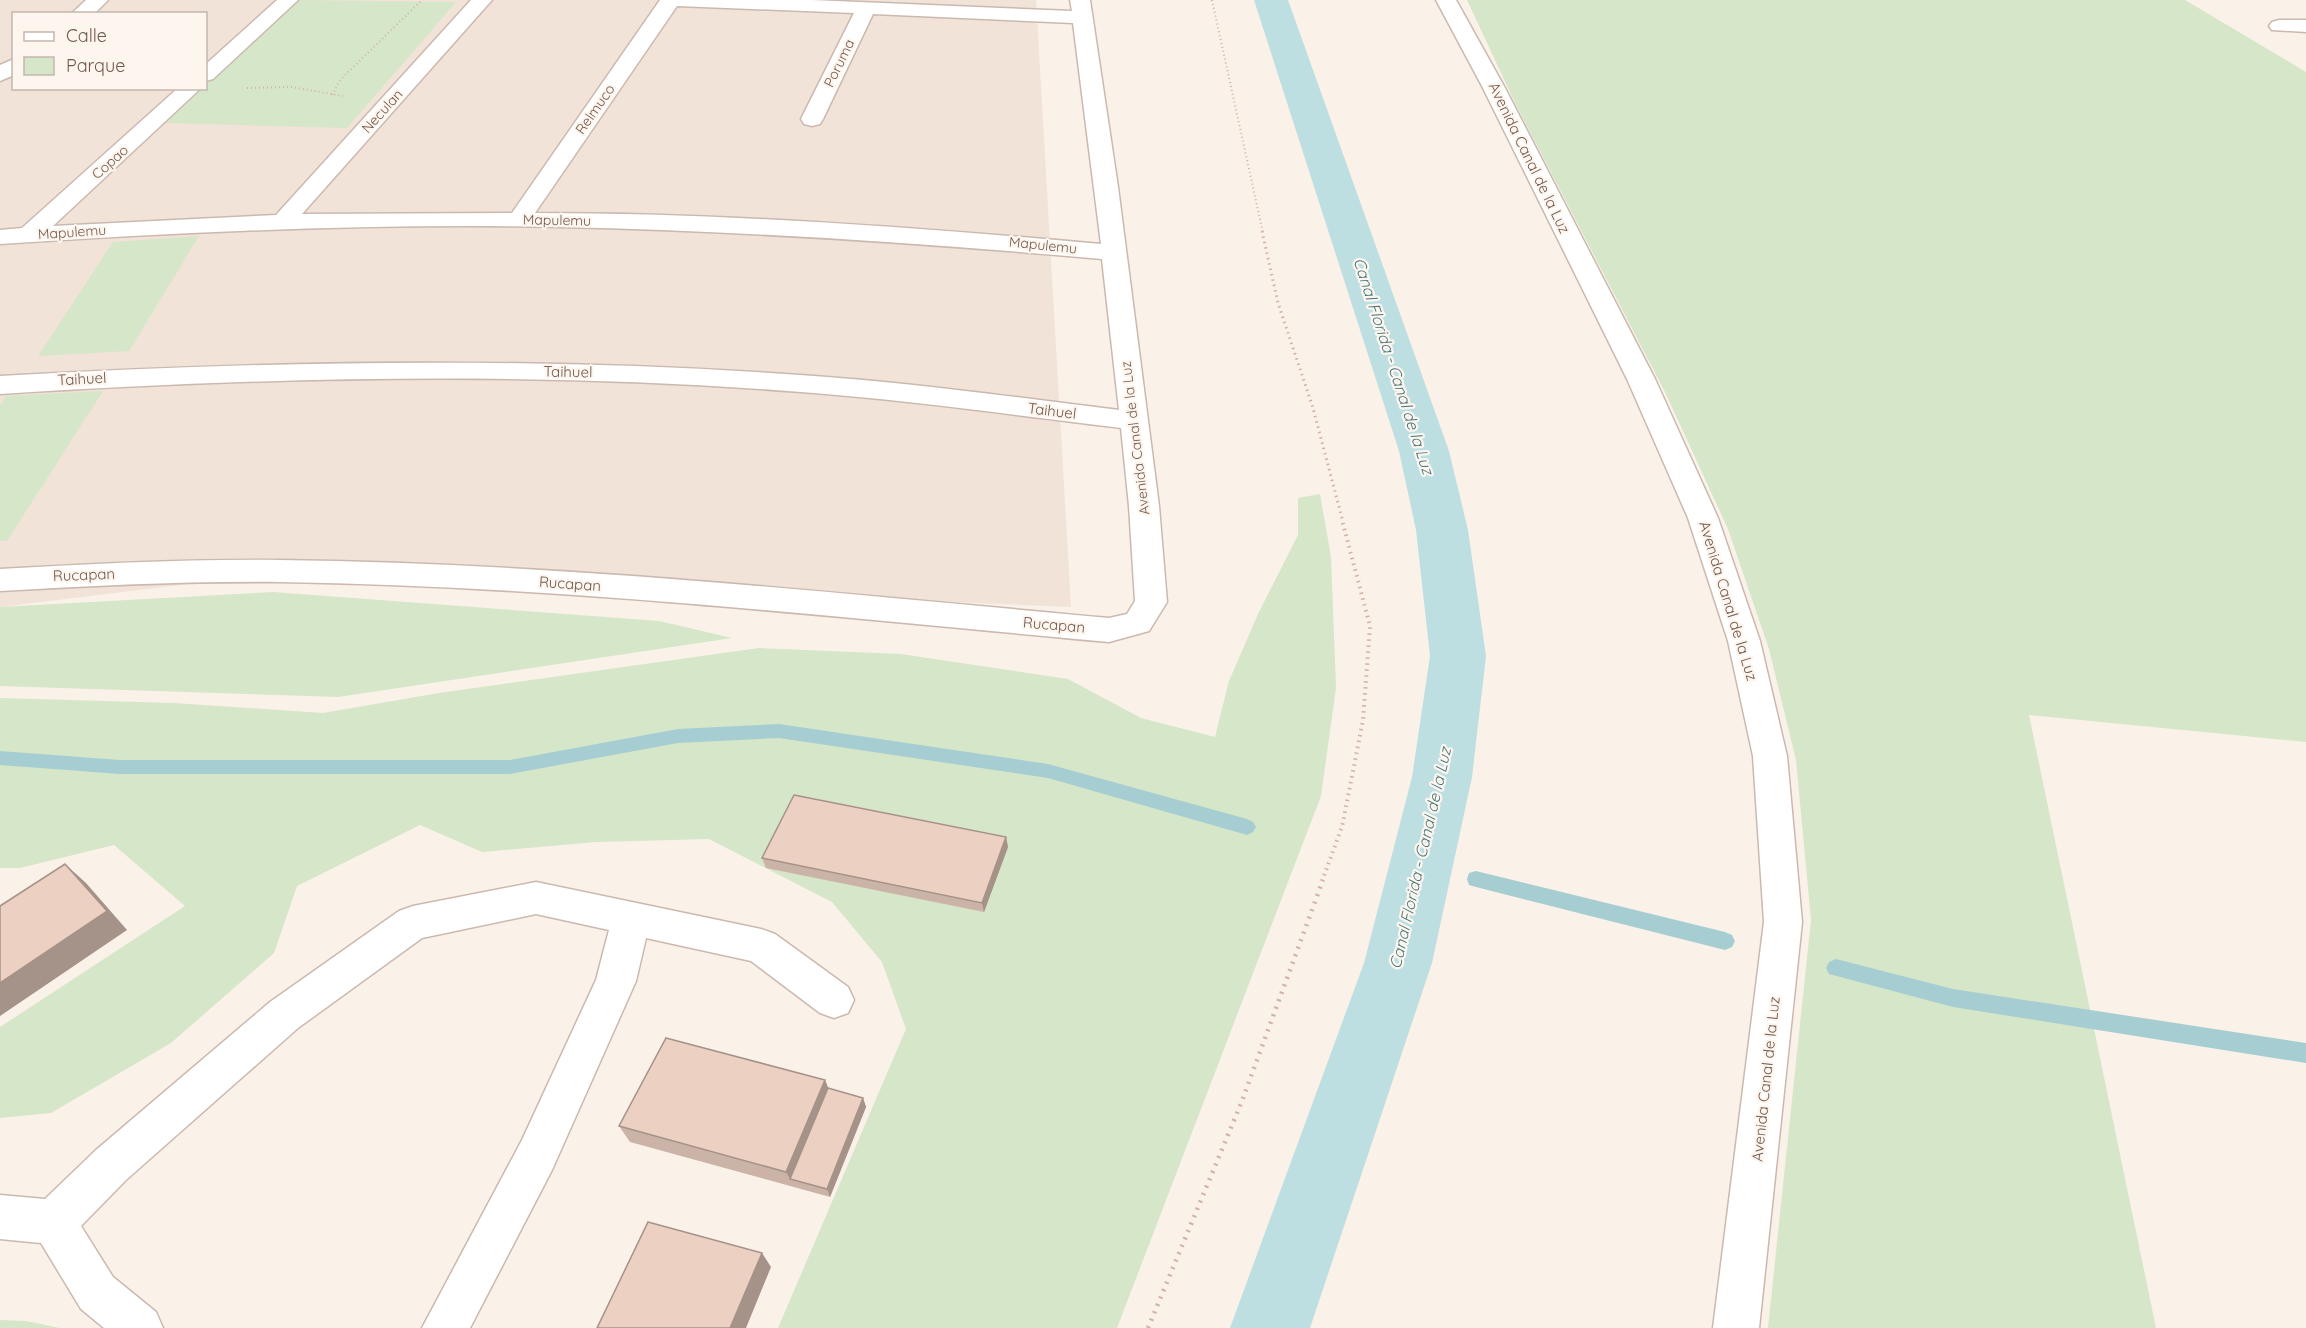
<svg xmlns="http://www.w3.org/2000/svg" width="2306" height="1328" viewBox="0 0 2306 1328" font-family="Quicksand,sans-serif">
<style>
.residential{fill:#f1e3d7;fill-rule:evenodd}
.green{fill:#d6e6c8}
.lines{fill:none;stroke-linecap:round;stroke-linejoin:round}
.stream{fill:#a6ced2;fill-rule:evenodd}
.canal{fill:#bedfe1;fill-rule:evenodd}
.minor-casing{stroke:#cbb9af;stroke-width:3}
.path-far3{stroke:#d1b3a6;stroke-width:2;stroke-dasharray:1 3;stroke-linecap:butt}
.path-far2{stroke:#d1b3a6;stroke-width:3;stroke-dasharray:1.5 4;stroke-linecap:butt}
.path-far1{stroke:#d1b3a6;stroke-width:4;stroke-dasharray:1.5 4.5;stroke-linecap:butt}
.path{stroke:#d1b3a6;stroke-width:4.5;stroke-dasharray:2 6;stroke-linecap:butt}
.minor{fill:#fff;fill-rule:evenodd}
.wall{fill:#cbb3a7}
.shaded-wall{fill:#a59288}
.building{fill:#ecd0c2;stroke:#a59288;stroke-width:1.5}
.labels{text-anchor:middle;stroke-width:4.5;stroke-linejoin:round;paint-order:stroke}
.far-street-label{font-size:14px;fill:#71584f;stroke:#fdf6ee}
.street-label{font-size:15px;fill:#71584f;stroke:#fdf6ee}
.water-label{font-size:16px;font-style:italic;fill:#47767b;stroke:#fdf6ee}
</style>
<rect width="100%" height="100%" fill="#faf1e8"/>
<!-- residential -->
<path class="residential" d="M0 0H1036L1071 607 278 573 0 607ZM14 14H206V88H14Z"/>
<!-- green -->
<path class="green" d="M294 0 456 2 347 128 166 123 202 89 206 88V85Z
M1467 0H2185L2306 72V742L2029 715 2156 1328H1768L1811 920 1796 760 1769 649 1728 529 1665 392 1516 105Z
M199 236 129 351 38 356 113 242Z
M103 391 7 541H0V406L6 396Z
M1320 494 1331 557 1336 688 1321 796 1117 1328H778L906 1029 882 962 832 902 709 839 596 842 482 852 420 825 297 886 274 953 171 1043 51 1113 0 1118V1027L185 906 114 845 20 868H0V698L174 703 323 713 439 693 759 648 901 654 1068 679 1141 718 1215 737 1229 681 1258 614 1298 535V498Z
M273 592 659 621 732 638 338 697 0 686V607Z
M0 1320 26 1321 60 1328H0Z"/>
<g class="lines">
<!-- stream -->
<path class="stream" d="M779 724 1048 764 1247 819 1253 822 1256 827 1253 832 1247 835 1048 778 779 738 678 743 510 774H120L0 765V751L120 760H510L678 729Z
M1476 871 1725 932 1732 935 1735 941 1732 947 1725 950 1476 887 1469 885 1467 879 1469 873Z
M1836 959 1953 989 2306 1043V1063L1953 1007 1829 974 1826 968 1829 962Z"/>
<!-- canal -->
<path class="canal" d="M1254 0H1288L1449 451 1468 530 1486 656 1472 777 1432 963 1310 1328H1230L1364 963 1412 777 1430 656 1416 530 1399 451Z"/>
<!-- minor casing -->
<g class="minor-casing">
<path id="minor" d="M86 0H108L94 14H71Z
M277 0H298L213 79 206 81V64Z
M471 0H492L302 214 512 213 660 0H812L1072 11 1070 0H1090L1118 187 1159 506 1167 602 1149 631 1109 642C833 617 557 586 279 582 186 581 93 586 0 591V569C93 564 186 559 279 560 557 563 833 593 1109 618L1127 614 1135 601 1129 506 1121 428C1014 415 908 400 801 392 534 371 267 377 0 394V376C266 361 533 356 800 375 906 382 1013 397 1119 410L1102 259C922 243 741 231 560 227 373 223 186 232 0 244V230L22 228 178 88H201L53 226 276 215ZM677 6 854 13 801 119 804 124 812 126 820 124 823 119 873 14 1073 23 1101 244C913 227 724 213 535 213Z
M1436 0H1456L1505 88 1655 379 1718 518 1760 641 1787 756 1802 922 1759 1328H1713L1764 922 1753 756 1728 641 1688 518 1627 379 1483 88Z
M2279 20H2306V32L2272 30 2269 26 2272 22Z
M14 59V75L0 81V65Z
M536 882 761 929 775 934 848 987 854 1000 848 1013 834 1018 820 1013 751 961 646 938 636 981 552 1170 470 1328H422L522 1140 596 980 609 930 536 914 422 938 298 1028 126 1180 81 1226 113 1277 156 1312 163 1328H104L81 1309 41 1243 0 1239V1195L45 1199 96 1150 270 1002 399 911 413 906Z"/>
</g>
<!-- path-far3 -->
<path class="path-far3" d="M1212 0 1263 233
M247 88 292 87 343 96
M332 95 341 79 422 0"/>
<!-- path-far2 -->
<path class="path-far2" d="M1262 231 1278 303 1313 408 1343 522"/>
<!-- path-far1 -->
<path class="path-far1" d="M1322 881 1342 827 1363 720 1370 626 1342 520"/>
<!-- path -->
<path class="path" d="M1148 1328 1242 1101 1323 880"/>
<!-- minor -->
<use href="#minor" class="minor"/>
</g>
<!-- wall -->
<path class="wall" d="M1006 837 1008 847 984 912 766 868 762 858Z
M825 1080 828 1088 863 1098 866 1107 830 1197 630 1142 619 1126Z"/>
<!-- shaded-wall -->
<path class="shaded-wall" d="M1006 837 1008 847 984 912 982 903Z
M65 864 86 883 127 930 0 1016V983Z
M825 1080 832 1097 790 1179 786 1172Z
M863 1098 866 1107 830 1197 827 1189Z
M762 1253 771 1267 746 1328H730Z"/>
<!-- building -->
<path class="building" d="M794 795 1006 837 982 903 762 858Z
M65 864 107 911 0 983V906Z
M666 1038 825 1080 786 1172 619 1126Z
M828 1088 863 1098 827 1189 790 1179Z
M648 1222 762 1253 730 1328H597Z"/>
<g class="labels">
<!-- far-street labels -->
<g class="far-street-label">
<text transform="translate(839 63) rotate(-64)" y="5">Poruma</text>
<text transform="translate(595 109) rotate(-55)" y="5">Relmuco</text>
<text transform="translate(382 111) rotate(-48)" y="5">Neculan</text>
<text transform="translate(110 162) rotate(-42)" y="5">Copao</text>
<text transform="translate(557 220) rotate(1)" y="5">Mapulemu</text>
<text transform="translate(72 232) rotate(-4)" y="5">Mapulemu</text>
<text transform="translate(1043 245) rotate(6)" y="5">Mapulemu</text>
<text transform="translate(1135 438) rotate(-97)" y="5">Avenida Canal de la Luz</text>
</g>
<!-- street labels -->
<g class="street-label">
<text transform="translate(1529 158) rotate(64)" y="5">Avenida Canal de la Luz</text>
<text transform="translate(568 372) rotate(1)" y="5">Taihuel</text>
<text transform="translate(82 379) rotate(-3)" y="5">Taihuel</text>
<text transform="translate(1052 411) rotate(7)" y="5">Taihuel</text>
<text transform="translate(84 575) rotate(-2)" y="5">Rucapan</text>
<text transform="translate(570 584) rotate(4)" y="5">Rucapan</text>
<text transform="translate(1728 601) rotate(73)" y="5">Avenida Canal de la Luz</text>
<text transform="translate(1054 625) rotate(5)" y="5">Rucapan</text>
<text transform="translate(1766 1079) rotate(-84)" y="5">Avenida Canal de la Luz</text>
</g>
<!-- water labels -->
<g class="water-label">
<text transform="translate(1394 366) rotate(72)" y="6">Canal Florida - Canal de la Luz</text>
<text transform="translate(1420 858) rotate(-77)" y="6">Canal Florida - Canal de la Luz</text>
</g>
</g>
<!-- legend -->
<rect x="12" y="12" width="195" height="78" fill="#fdf6ee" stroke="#c5b7ae" stroke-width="1.5"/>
<rect x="24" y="32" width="30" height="9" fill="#ffffff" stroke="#c5b7ae" stroke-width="1.5"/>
<text x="66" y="42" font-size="18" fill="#71584f">Calle</text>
<rect x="24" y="57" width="30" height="18" fill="#d6e6c8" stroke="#c5b7ae" stroke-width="1.5"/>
<text x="66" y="72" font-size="18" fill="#71584f">Parque</text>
</svg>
